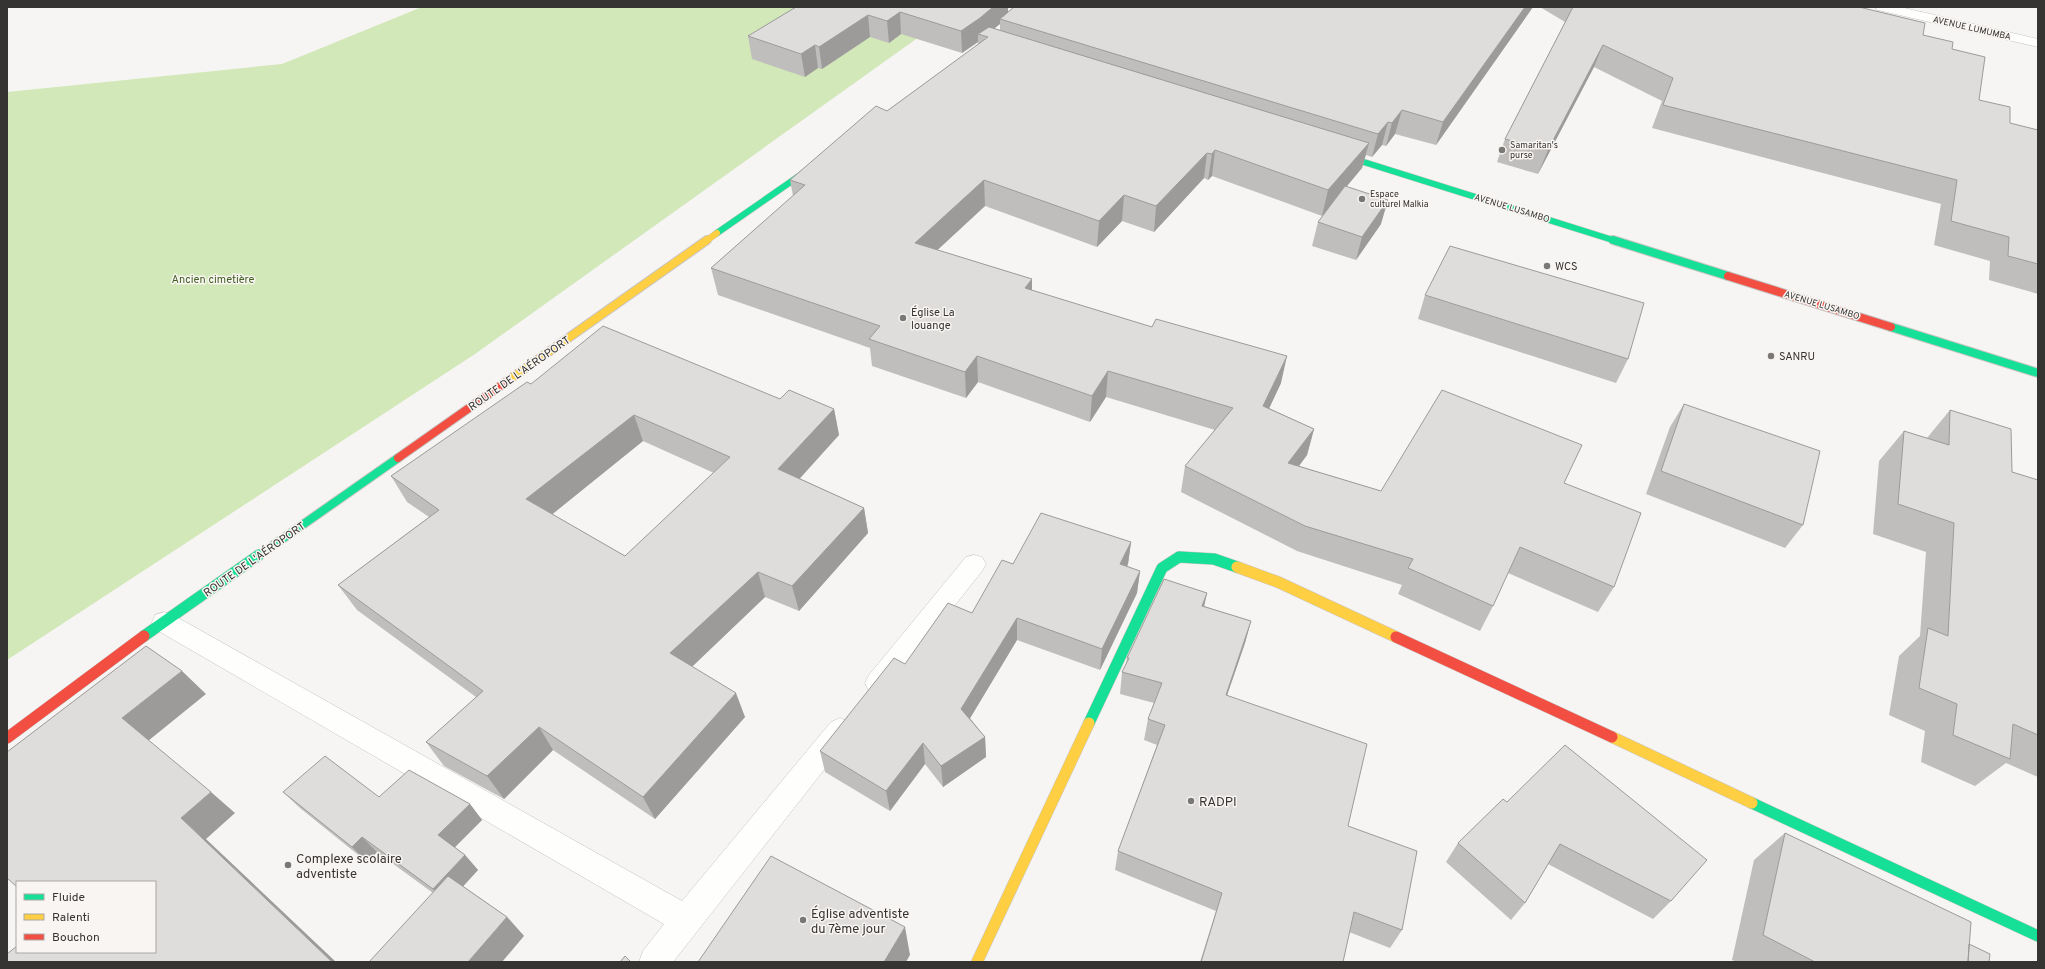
<svg xmlns="http://www.w3.org/2000/svg" width="2045" height="969" viewBox="0 0 2045 969" font-family="Overpass,sans-serif">
<style>
.green{fill:#d2e8b9}
.lines{fill:none;stroke-linecap:round;stroke-linejoin:round}
.street-casing{stroke:#c6c4c3;stroke-width:1}
.fast-far2-casing{stroke:#c6c4c3;stroke-width:7}
.fast-far1-casing{stroke:#c6c4c3;stroke-width:10}
.fast-casing{stroke:#c6c4c3;stroke-width:12}
.slow-far2-casing{stroke:#c6c4c3;stroke-width:7}
.slow-far1-casing{stroke:#c6c4c3;stroke-width:10}
.slow-casing{stroke:#c6c4c3;stroke-width:12}
.jam-far1-casing{stroke:#c6c4c3;stroke-width:10}
.jam-casing{stroke:#c6c4c3;stroke-width:12}
.street{fill:#fefefd;fill-rule:evenodd}
.fast-far2{stroke:#16e098;stroke-width:6}
.fast-far1{stroke:#16e098;stroke-width:8}
.fast{stroke:#16e098;stroke-width:11}
.slow-far2{stroke:#ffcf43;stroke-width:6}
.slow-far1{stroke:#ffcf43;stroke-width:8}
.slow{stroke:#ffcf43;stroke-width:11}
.jam-far1{stroke:#f24e42;stroke-width:8}
.jam{stroke:#f24e42;stroke-width:11}
.wall{fill:#c0bebd;fill-rule:evenodd}
.shaded-wall{fill:#9c9b9a}
.building{fill:#dfdddc;stroke:#9c9b9a;fill-rule:evenodd}
.poi-dot{fill:#7a7876;stroke:#f8f5f2;stroke-width:1.5}
.labels{text-anchor:middle;stroke-width:3;stroke-linejoin:round;paint-order:stroke}
.far-street-label{font-size:9px;fill:#363433;stroke:#f8f5f2}
.far-poi-label{font-size:9px;fill:#363433;stroke:#f8f5f2;text-anchor:start}
.poi-label{font-size:11px;fill:#363433;stroke:#f8f5f2;text-anchor:start}
.park-label{font-size:11px;fill:#446023;stroke:#f8f5f2}
.street-label{font-size:11px;fill:#363433;stroke:#f8f5f2}
.near-poi-label{font-size:13px;fill:#363433;stroke:#f8f5f2;text-anchor:start}
</style>
<rect width="100%" height="100%" fill="#f7f5f3"/>
<!-- green -->
<path class="green" d="M422 7H787L919 37 475 354 7 660V92L282 64Z"/>
<g class="lines">
<!-- street casing -->
<g class="street-casing">
<path id="street" d="M1875 7H1900L2038 39V47L1882 11 1877 10Z
M974 555 982 557 986 564 982 571 887 691 878 694 869 691 865 683 869 675 966 557Z
M164 612 173 615 682 901 831 722 840 718 849 722 853 730 849 738 673 962H639L643 951 664 924 155 629 152 622 155 615Z"/>
</g>
<!-- fast-far2 casing -->
<g class="fast-far2-casing">
<path id="fast-far2" d="M1335 153 1616 241
M717 233 815 165"/>
</g>
<!-- fast-far1 casing -->
<g class="fast-far1-casing">
<path id="fast-far1" d="M1613 240 1728 276
M1891 327 2038 373
M258 556 398 458"/>
</g>
<!-- fast casing -->
<g class="fast-casing">
<path id="fast" d="M144 636 259 555
M1089 723 1162 568 1179 557 1214 559 1237 567
M1752 803 2038 936"/>
</g>
<!-- slow-far2 casing -->
<g class="slow-far2-casing">
<path id="slow-far2" d="M706 241 717 233"/>
</g>
<!-- slow-far1 casing -->
<g class="slow-far1-casing">
<path id="slow-far1" d="M506 382 707 240"/>
</g>
<!-- slow casing -->
<g class="slow-casing">
<path id="slow" d="M1237 567 1278 582 1396 637
M1612 737 1752 803
M977 962 1089 723"/>
</g>
<!-- jam-far1 casing -->
<g class="jam-far1-casing">
<path id="jam-far1" d="M1728 276 1891 327
M398 458 506 382"/>
</g>
<!-- jam casing -->
<g class="jam-casing">
<path id="jam" d="M1396 637 1612 737
M7 738 144 636"/>
</g>
<!-- street -->
<use href="#street" class="street"/>
<!-- fast-far2 -->
<use href="#fast-far2" class="fast-far2"/>
<!-- fast-far1 -->
<use href="#fast-far1" class="fast-far1"/>
<!-- fast -->
<use href="#fast" class="fast"/>
<!-- slow-far2 -->
<use href="#slow-far2" class="slow-far2"/>
<!-- slow-far1 -->
<use href="#slow-far1" class="slow-far1"/>
<!-- slow -->
<use href="#slow" class="slow"/>
<!-- jam-far1 -->
<use href="#jam-far1" class="jam-far1"/>
<!-- jam -->
<use href="#jam" class="jam"/>
</g>
<!-- wall -->
<path class="wall" d="M796 7H1008V12L1014 7H1533L1436 145 1395 134 1386 146 1382 145 1372 157 1366 155 1362 168 1346 187 1381 224 1356 260 1312 246 1318 222 1331 205 1322 216 1212 176 1208 180 1204 178 1154 232 1122 221 1097 247 985 206 937 250 1032 279V291L1281 383 1269 408 1314 429 1307 455 1299 466 1381 491 1564 483 1614 587 1598 612 1508 573 1493 606 1480 631 1398 594 1402 585 1297 551 1181 492 1185 466 1215 430 1106 397 1090 422 978 382 966 398 872 366 870 348 718 295 711 268 793 196 790 180 887 111 978 45V42L962 53 901 34 889 43 870 37 822 69 818 68 805 77 752 59 748 36ZM1000 24V30L994 28Z
M1540 7H1859L1923 35 1952 49 1979 100 2010 123 2038 130V294L1989 280 1990 261 1934 245 1941 204 1652 128 1662 101 1594 67 1538 174 1497 162 1505 139 1565 22Z
M1425 295 1628 359 1616 383 1418 319Z
M531 384 780 399 834 409 839 435 799 478 864 508 868 533 799 611 765 597 692 667 745 717 655 819 553 750 504 799 444 766 426 742 476 697 357 610 338 585 429 517 407 502 391 476ZM643 441 714 473 625 556 552 514Z
M1684 404 1803 525 1785 548 1646 494 1670 427Z
M1950 410 2012 472 2038 480V777L2006 763 1975 786 1921 762 1925 731 1889 715 1899 656 1920 636 1926 552 1873 534 1879 461 1904 431 1927 438Z
M1131 542 1128 564 1127 566 1140 571 1137 593 1100 670 1017 640 970 718 985 737 986 757 943 787 925 764 890 811 825 772 820 751 905 664 972 613Z
M1207 593 1204 606 1251 621 1245 643 1227 695 1348 826 1402 930 1390 948 1349 932 1343 962H1200L1216 911 1115 870 1118 851 1157 745 1144 740 1148 719 1154 703 1120 694 1122 672 1126 665 1127 658Z
M283 792 379 797 470 804 482 820 455 847 465 855 478 870 463 886 507 917 524 936 433 893 377 852 367 862 300 808Z
M1507 802 1671 901 1653 919 1548 864 1525 903 1511 920 1446 862 1458 843Z
M1785 833 1969 944 1989 962H1736L1732 960 1754 860Z"/>
<!-- shaded-wall -->
<path class="shaded-wall" d="M993 7H1008V16L1000 19V24L985 36 978 34V42L962 53 961 31Z
M1525 7H1533L1436 145 1443 122Z
M900 12 901 34 889 43 887 21Z
M868 15 870 37 822 69 819 47Z
M815 45 818 68 805 77 801 54Z
M1603 45 1594 67 1538 174 1548 150Z
M1402 110 1395 134 1386 146 1392 123Z
M1388 122 1382 145 1372 157 1378 134Z
M1369 143 1362 168 1322 216 1328 190Z
M1215 150 1212 176 1208 180 1212 154Z
M1207 153 1204 178 1154 232 1156 206Z
M984 180 985 206 917 269 915 243Z
M1124 195 1122 221 1097 247 1099 221Z
M1388 200 1381 224 1356 260 1362 237Z
M1032 279V305L1025 288Z
M977 356 978 382 966 398 965 372Z
M1287 356 1281 383 1258 432 1263 406Z
M1108 371 1106 397 1090 422 1092 396Z
M834 409 839 435 785 495 778 469Z
M634 415 643 441 539 525 526 499Z
M1314 429 1307 455 1282 489 1288 463Z
M864 508 868 533 799 611 792 586Z
M1131 542 1128 564 1118 586 1120 564Z
M1140 571 1137 593 1100 670 1102 649Z
M758 572 765 597 680 678 670 653Z
M1207 593 1202 616V606Z
M1017 618V640L963 730 961 709Z
M1251 621 1245 643 1220 716 1226 695Z
M182 671 206 694 148 741 122 718Z
M736 693 745 717 655 819 643 797Z
M539 727 553 750 504 799 487 776Z
M985 737 986 757 943 787 941 766Z
M923 743 925 764 890 811 886 791Z
M211 792 235 813 206 839 336 962H332L181 818Z
M470 804 482 820 452 850 438 835Z
M362 837 377 852 367 862 352 847Z
M465 855 478 870 447 904 433 889Z
M507 917 524 936 502 962H468Z
M905 927 910 955 906 962H884Z"/>
<!-- building -->
<path class="building" d="M796 7H993L980 18 961 31 900 12 887 21 868 15 819 47 815 45 801 54 748 36Z
M1014 7H1525L1443 122 1402 110 1392 123 1388 122 1378 134 1000 19Z
M1573 7H1859L1925 23 1923 35 1953 42 1952 49 1985 57 1979 100 2010 107V123L2038 130V264L2008 256 2009 237 1951 221 1957 180 1663 105 1673 78 1603 45 1548 150 1505 139Z
M989 27 1369 143 1328 190 1215 150 1212 154 1207 153 1156 206 1124 195 1099 221 984 180 915 243 1032 279 1025 288 1152 327 1156 319 1287 356 1263 406 1314 429 1288 463 1381 491 1442 390 1582 445 1564 483 1641 513 1614 587 1520 547 1493 606 1408 568 1413 559 1305 526 1185 466 1233 408 1108 371 1092 396 977 356 965 372 869 339 880 326 711 268 805 185 790 180 876 106 887 111 988 37 978 34Z
M1345 186 1388 200 1362 237 1318 222Z
M1450 246 1644 303 1628 359 1425 295Z
M603 326 780 399 789 390 834 409 778 469 864 508 792 586 758 572 670 653 736 693 643 797 539 727 487 776 426 742 483 691 338 585 439 510 391 476 527 382 531 384ZM634 415 730 457 625 556 526 499Z
M1684 404 1820 451 1803 525 1661 471Z
M1950 410 2011 429 2012 472 2038 480V735L2013 724 2010 759 1953 735 1957 704 1919 688 1928 628 1948 636 1954 523 1898 504 1904 431 1949 445Z
M1041 513 1131 542 1120 564 1140 571 1102 649 1017 618 961 709 985 737 941 766 923 743 886 791 820 751 894 658 905 664 948 603 972 613 1002 560 1013 564Z
M1164 579 1207 593 1202 606 1251 621 1226 695 1367 744 1348 826 1417 851 1402 930 1354 912 1343 962H1201L1222 893 1118 851 1165 725 1148 719 1162 683 1122 672 1129 658H1127Z
M146 646 182 671 122 718 211 792 181 818 332 962H7V954L17 946V952H155V882H17V887L7 878V752Z
M1565 745 1707 860 1671 901 1560 844 1525 903 1458 843 1503 799 1507 802Z
M325 756 379 797 409 770 470 804 438 835 465 855 433 889 362 837 352 847 283 792Z
M1785 833 1971 922 1968 962H1815L1763 935Z
M771 856 905 927 884 962H698Z
M448 876 507 917 468 962H369Z
M1969 944 1990 954 1989 962H1968Z
M625 956 631 962H620Z"/>
<!-- markers -->
<g class="poi-dot">
<circle cx="1502" cy="150" r="4"/>
<circle cx="1362" cy="199" r="4"/>
<circle cx="1547" cy="266" r="4"/>
<circle cx="903" cy="318" r="4"/>
<circle cx="1771" cy="356" r="4"/>
<circle cx="1191" cy="801" r="4"/>
<circle cx="288" cy="865" r="4"/>
<circle cx="803" cy="920" r="4"/>
</g>
<g class="labels">
<!-- far-street labels -->
<g class="far-street-label">
<text transform="translate(1972 28) rotate(13)" y="3">AVENUE LUMUMBA</text>
<text transform="translate(1512 208) rotate(17)" y="3">AVENUE LUSAMBO</text>
<text transform="translate(1822 305) rotate(17)" y="3">AVENUE LUSAMBO</text>
</g>
<!-- far-poi labels -->
<g class="far-poi-label">
<text x="1510" y="148">Samaritan's<tspan x="1510" dy="10">purse</tspan></text>
<text x="1370" y="197">Espace<tspan x="1370" dy="10">culturel Malkia</tspan></text>
</g>
<!-- poi labels -->
<g class="poi-label">
<text x="1555" y="270">WCS</text>
<text x="911" y="316">Église La<tspan x="911" dy="13">louange</tspan></text>
<text x="1779" y="360">SANRU</text>
</g>
<!-- park labels -->
<g class="park-label">
<text x="213" y="283">Ancien cimetière</text>
</g>
<!-- street labels -->
<g class="street-label">
<text transform="translate(519 373) rotate(-35)" y="4">ROUTE DE L'AÉROPORT</text>
<text transform="translate(254 559) rotate(-35)" y="4">ROUTE DE L'AÉROPORT</text>
</g>
<!-- near-poi labels -->
<g class="near-poi-label">
<text x="1199" y="806">RADPI</text>
<text x="296" y="863">Complexe scolaire<tspan x="296" dy="15">adventiste</tspan></text>
<text x="811" y="918">Église adventiste<tspan x="811" dy="15">du 7ème jour</tspan></text>
</g>
</g>
<!-- border -->
<rect width="2045" height="969" fill="none" stroke="#363433" stroke-width="16"/>
<!-- legend -->
<rect x="16" y="881" width="140" height="72" fill="#f8f5f2" stroke="#aaa8a6"/>
<rect x="24" y="894" width="20" height="6" fill="#16e098" stroke="#aaa8a6"/>
<text x="52" y="901" font-size="12" fill="#363433">Fluide</text>
<rect x="24" y="914" width="20" height="6" fill="#ffcf43" stroke="#aaa8a6"/>
<text x="52" y="921" font-size="12" fill="#363433">Ralenti</text>
<rect x="24" y="934" width="20" height="6" fill="#f24e42" stroke="#aaa8a6"/>
<text x="52" y="941" font-size="12" fill="#363433">Bouchon</text>
</svg>
